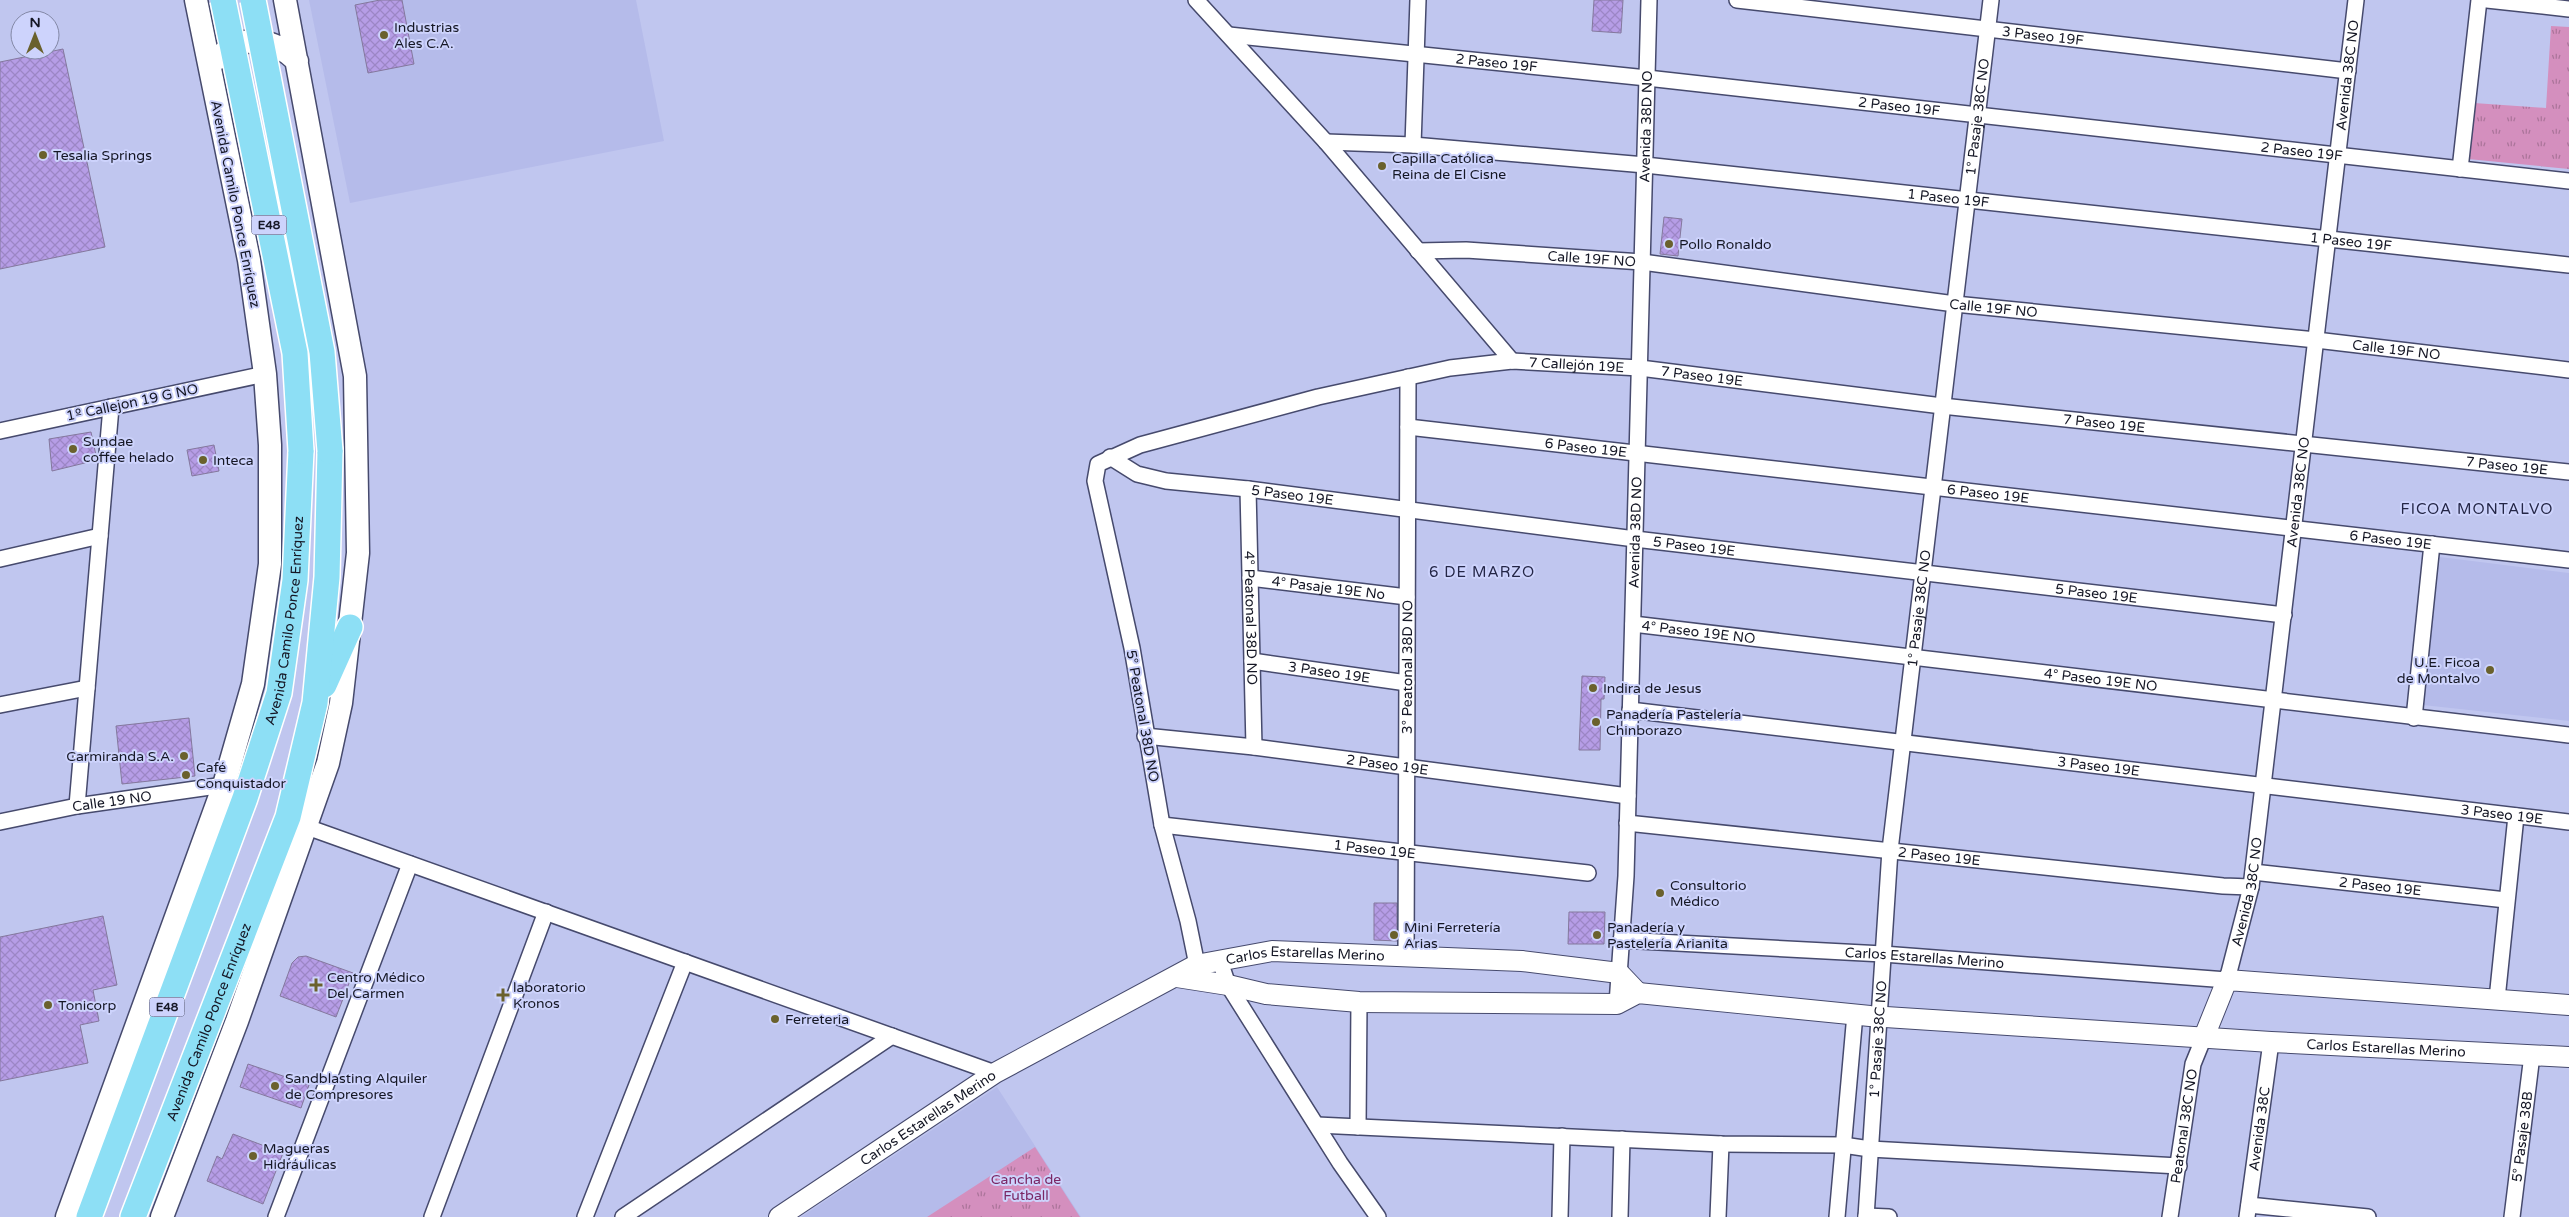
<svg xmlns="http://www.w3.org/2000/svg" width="2569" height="1217" viewBox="0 0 2569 1217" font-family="'Varela Round',sans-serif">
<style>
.built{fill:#b5bbea}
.park{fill:url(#park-tufts)}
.building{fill:url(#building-cross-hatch);stroke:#84789d}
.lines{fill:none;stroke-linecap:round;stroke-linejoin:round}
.minor-casing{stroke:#464a6d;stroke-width:18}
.tertiary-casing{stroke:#464a6d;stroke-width:22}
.secondary-casing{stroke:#464a6d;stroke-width:25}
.primary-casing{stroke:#fff;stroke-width:28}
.minor{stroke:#fff;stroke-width:15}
.tertiary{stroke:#fff;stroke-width:20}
.secondary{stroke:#fff;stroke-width:22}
.primary{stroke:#8ddff5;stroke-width:25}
.primary-bridge-casing{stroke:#fff;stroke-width:28;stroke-linecap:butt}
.primary-bridge{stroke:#8ddff5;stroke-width:25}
.poi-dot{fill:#6a612d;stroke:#cdd3fc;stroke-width:2}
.labels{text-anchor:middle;stroke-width:4;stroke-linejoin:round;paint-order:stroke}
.shield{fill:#cdd3fc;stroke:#4c4f66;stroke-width:1}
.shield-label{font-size:12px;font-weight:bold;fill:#151725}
.poi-label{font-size:14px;fill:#151725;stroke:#cdd3fc;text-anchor:start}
.street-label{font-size:14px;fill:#151725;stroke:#cdd3fc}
.park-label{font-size:14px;fill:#7a2765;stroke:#cdd3fc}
.neighbourhood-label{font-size:15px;letter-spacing:1px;fill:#242646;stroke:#cdd3fc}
</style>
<defs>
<pattern id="park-tufts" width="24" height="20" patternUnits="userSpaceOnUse" patternTransform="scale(1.25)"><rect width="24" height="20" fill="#d48fbe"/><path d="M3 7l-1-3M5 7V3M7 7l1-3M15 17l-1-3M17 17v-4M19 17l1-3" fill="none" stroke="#ab749a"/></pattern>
<pattern id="building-cross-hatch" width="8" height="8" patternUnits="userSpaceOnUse" patternTransform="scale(1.25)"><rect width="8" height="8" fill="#b69de6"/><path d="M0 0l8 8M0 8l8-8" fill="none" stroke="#9c86c5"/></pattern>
</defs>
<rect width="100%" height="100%" fill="#c0c6ef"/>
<!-- built -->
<path class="built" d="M309 0H636L664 141 350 203Z
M2440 557 2569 573V721L2423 705Z
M997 1087 1081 1217H801Z"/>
<!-- park -->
<path class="park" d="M2551 26 2569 27V169L2468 159 2474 103 2546 108Z
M1035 1147 1080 1217H927Z"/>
<!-- building -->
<path class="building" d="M380 0H402L414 64 368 73 355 5Z
M1594 0H1623L1621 33 1592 31Z
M63 49 105 247 0 269V62Z
M1664 217 1682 219 1678 256 1660 254Z
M91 432 97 460 52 471 49 439Z
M214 445 219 471 192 476 187 450Z
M1582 676 1605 677 1604 699H1601L1600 750H1579Z
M189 718 195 776 122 784 116 726Z
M1374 903H1397V941L1374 940Z
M1569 912H1605L1604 944H1568Z
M103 916 117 985 93 990 99 1021 80 1025 88 1063 0 1081V937Z
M306 956 353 973 336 1017 280 996 292 963 298 957Z
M248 1064 309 1085 301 1108 240 1087Z
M233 1134 283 1153 263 1204 207 1181 217 1156 222 1159Z"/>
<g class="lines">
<!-- minor casing -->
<g class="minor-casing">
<g id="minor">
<path d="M1196 0 1326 142 1512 361"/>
<path id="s1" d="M1737 0 2348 71"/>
<path d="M2487 0 2569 9"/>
<path id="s2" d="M1229 35 1647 78 2569 181"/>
<path id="s3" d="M1326 142 1413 145 1645 165 2569 265"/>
<path d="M1413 145 1418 0"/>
<path d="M2460 169 2479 0"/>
<path id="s4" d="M1418 251 1466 250 1642 262 1955 304 2316 340 2569 370"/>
<path id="s5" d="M1408 427 2569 560"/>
<path d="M0 431 265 374"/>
<path id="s6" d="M1110 457 1137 474 1166 481 1248 489 1635 539 2284 615"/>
<path id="s7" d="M1248 489 1254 747"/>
<path d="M0 559 100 536"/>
<path id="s8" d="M1250 578 1407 597"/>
<path id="s9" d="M1633 624 2569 735"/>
<path id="s10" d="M1252 661 1407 683"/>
<path d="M0 705 87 688"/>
<path id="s11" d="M1630 710 2569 822"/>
<path d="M2414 718 2432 544"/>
<path id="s12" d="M1145 736 1254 747 1628 796"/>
<path d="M77 806 111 407"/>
<path id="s13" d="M0 822 77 806 224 785"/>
<path id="s14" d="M1627 823 2223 886 2251 887"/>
<path id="s15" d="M1162 825 1588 873"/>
<path d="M307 827 995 1073"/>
<path id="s16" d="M2253 872 2506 900"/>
<path id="s17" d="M1621 940 1883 954 2227 980 2251 887 2356 0"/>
<path id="s18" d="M1406 957 1408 377"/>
<path d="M1220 961 1228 985 1340 1163 1378 1217"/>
<path id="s19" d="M1199 975 1188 921 1162 825 1132 648 1095 481 1098 464 1140 445 1318 397 1450 368 1512 361 1640 368 1942 406 2569 472"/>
<path d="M2497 999 2516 816"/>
<path id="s20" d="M1617 1004 1626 876 1649 0"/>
<path d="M1317 1125 1721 1144 1843 1145 1870 1149 2179 1166"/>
<path d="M1358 1127 1359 1002"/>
<path d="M2249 1205 2368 1217"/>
<path d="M1866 1216 1889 1217"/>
<path d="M276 1217 410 864"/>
<path d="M432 1217 546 912"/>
<path d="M585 1217 685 962"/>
<path d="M623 1217 892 1036"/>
<path d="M1560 1217 1562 1136"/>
<path d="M1620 1217 1622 1139"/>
<path d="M1718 1217 1721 1144"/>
<path d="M1837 1217 1855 1014"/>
<path id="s21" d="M1866 1217 1890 850 1991 0"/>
<path id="s22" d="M2170 1217 2193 1064 2204 1037"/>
<path id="s23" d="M2247 1217 2271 1042"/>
<path id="s24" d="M2512 1217 2532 1055"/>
</g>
</g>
<!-- tertiary casing -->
<g class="tertiary-casing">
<g id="tertiary">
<path id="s25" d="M1177 977 1228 985 1266 994 1359 1002 1617 1004 1638 993 1870 1016 2271 1042 2569 1057"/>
<path d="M2204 1037 2227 980 2569 1005"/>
<path id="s26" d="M779 1217 995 1073 1196 965 1272 951 1522 961 1619 973 1638 993"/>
</g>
</g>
<!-- secondary casing -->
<g class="secondary-casing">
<path id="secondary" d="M219 58C241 32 275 39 297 61
M67 1217 224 785 253 684 270 564V445L265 374 249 260 196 0
M162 1217 237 1021 328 763 341 703 358 553 355 376 285 0"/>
</g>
<!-- primary casing -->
<g class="primary-casing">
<g id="primary">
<path d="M324 685 350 627"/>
<path id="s27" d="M89 1217 245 798 279 693 295 580 301 451"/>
<path id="s28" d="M133 1217 288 817 315 703 327 577 330 451"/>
</g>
</g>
<!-- minor -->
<use href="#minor" class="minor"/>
<!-- tertiary -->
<use href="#tertiary" class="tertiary"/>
<!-- secondary -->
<use href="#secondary" class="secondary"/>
<!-- primary -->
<use href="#primary" class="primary"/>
<!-- primary-bridge casing -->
<g class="primary-bridge-casing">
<path id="primary-bridge" d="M223 0 295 353 301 451
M253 0 322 352 330 451"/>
</g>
<!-- primary-bridge -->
<use href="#primary-bridge" class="primary-bridge"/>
</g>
<!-- markers -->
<g class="poi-dot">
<circle cx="384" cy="35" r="5"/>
<circle cx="43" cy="155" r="5"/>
<circle cx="1382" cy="166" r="5"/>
<circle cx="1669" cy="244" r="5"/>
<circle cx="73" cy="449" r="5"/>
<circle cx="203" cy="460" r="5"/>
<circle cx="2490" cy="670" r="5"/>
<circle cx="1593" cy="688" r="5"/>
<circle cx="1596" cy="722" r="5"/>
<circle cx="184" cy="756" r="5"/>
<circle cx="186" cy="775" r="5"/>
<circle cx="1660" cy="893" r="5"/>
<circle cx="1394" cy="935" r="5"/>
<circle cx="1597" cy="935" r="5"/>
<path d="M313.5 977.5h5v5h5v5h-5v5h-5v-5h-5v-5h5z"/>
<path d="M500.5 987.5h5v5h5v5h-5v5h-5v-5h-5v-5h5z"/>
<circle cx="48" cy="1005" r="5"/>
<circle cx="775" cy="1019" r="5"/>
<circle cx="275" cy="1086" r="5"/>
<circle cx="253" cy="1156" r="5"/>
</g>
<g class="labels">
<!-- shield labels -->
<g class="shield">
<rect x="251.5" y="215.5" width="35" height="19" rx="4"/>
<rect x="149.5" y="997.5" width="35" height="19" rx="4"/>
</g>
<g class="shield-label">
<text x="269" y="229">E48</text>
<text x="167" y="1011">E48</text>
</g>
<!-- poi labels -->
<g class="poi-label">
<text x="394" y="32">Industrias<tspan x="394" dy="16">Ales C.A.</tspan></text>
<text x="53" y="160">Tesalia Springs</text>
<text x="1392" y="163">Capilla Católica<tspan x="1392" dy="16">Reina de El Cisne</tspan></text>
<text x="1679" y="249">Pollo Ronaldo</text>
<text x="83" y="446">Sundae<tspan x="83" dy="16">coffee helado</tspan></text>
<text x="213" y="465">Inteca</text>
<text x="2480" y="667" text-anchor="end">U.E. Ficoa<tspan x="2480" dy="16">de Montalvo</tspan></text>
<text x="1603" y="693">Indira de Jesus</text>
<text x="1606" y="719">Panadería Pastelería<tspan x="1606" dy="16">Chinborazo</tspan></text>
<text x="174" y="761" text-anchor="end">Carmiranda S.A.</text>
<text x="196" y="772">Café<tspan x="196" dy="16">Conquistador</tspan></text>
<text x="1670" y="890">Consultorio<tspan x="1670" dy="16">Médico</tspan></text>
<text x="1404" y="932">Mini Ferretería<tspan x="1404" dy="16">Arias</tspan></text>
<text x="1607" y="932">Panadería y<tspan x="1607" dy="16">Pastelería Arianita</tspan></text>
<text x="327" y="982">Centro Médico<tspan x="327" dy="16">Del Carmen</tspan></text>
<text x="513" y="992">laboratorio<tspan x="513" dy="16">Kronos</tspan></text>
<text x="58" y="1010">Tonicorp</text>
<text x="785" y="1024">Ferreteria</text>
<text x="285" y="1083">Sandblasting Alquiler<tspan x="285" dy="16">de Compresores</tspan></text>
<text x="263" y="1153">Magueras<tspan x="263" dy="16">Hidráulicas</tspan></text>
</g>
<!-- street labels -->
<g class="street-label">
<text dy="5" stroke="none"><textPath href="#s1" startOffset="308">3 Paseo 19F</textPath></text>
<text dy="5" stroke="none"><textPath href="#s2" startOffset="269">2 Paseo 19F</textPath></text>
<text dy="5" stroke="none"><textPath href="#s17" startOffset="1521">Avenida 38C NO</textPath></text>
<text dy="5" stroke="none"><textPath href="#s2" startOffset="674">2 Paseo 19F</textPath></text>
<text dy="5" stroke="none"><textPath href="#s21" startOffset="1106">1° Pasaje 38C NO</textPath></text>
<text dy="5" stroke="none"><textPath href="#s20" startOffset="878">Avenida 38D NO</textPath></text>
<text dy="5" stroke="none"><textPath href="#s2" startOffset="1079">2 Paseo 19F</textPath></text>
<text dy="5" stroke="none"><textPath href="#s3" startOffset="625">1 Paseo 19F</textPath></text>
<text transform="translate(236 204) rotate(79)" y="5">Avenida Camilo Ponce Enríquez</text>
<text dy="5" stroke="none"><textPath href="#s3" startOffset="1030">1 Paseo 19F</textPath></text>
<text dy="5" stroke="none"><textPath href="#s4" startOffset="174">Calle 19F NO</textPath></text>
<text dy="5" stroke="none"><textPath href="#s4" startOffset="579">Calle 19F NO</textPath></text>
<text dy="5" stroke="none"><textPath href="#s4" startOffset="984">Calle 19F NO</textPath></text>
<text dy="5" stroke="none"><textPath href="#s19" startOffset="1015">7 Callejón 19E</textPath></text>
<text dy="5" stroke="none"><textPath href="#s19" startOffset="1141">7 Paseo 19E</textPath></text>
<text transform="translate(132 402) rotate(-12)" y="5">1º Callejon 19 G NO</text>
<text dy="5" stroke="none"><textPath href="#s19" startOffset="1546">7 Paseo 19E</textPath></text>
<text dy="5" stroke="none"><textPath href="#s5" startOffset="179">6 Paseo 19E</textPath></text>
<text dy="5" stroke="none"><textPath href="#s19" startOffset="1951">7 Paseo 19E</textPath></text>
<text dy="5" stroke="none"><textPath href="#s17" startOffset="1101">Avenida 38C NO</textPath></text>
<text dy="5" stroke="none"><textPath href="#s5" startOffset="584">6 Paseo 19E</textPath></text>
<text dy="5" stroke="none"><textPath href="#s6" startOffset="189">5 Paseo 19E</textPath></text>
<text dy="5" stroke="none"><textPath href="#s20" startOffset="472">Avenida 38D NO</textPath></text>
<text dy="5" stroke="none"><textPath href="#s5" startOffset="989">6 Paseo 19E</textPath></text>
<text dy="5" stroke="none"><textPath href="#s6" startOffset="594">5 Paseo 19E</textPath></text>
<text dy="5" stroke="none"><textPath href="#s8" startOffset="79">4° Pasaje 19E No</textPath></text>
<text dy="5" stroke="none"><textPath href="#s6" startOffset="999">5 Paseo 19E</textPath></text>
<text dy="5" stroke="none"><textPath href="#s21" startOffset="611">1° Pasaje 38C NO</textPath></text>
<text dy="5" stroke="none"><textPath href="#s7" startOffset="129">4° Peatonal 38D NO</textPath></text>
<text dy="5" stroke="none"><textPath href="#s27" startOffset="630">Avenida Camilo Ponce Enríquez</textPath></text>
<text dy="5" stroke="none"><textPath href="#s9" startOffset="66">4° Paseo 19E NO</textPath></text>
<text dy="5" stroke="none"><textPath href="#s18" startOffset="290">3° Peatonal 38D NO</textPath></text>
<text dy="5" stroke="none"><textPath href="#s10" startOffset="78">3 Paseo 19E</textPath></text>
<text dy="5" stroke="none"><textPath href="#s9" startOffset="471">4° Paseo 19E NO</textPath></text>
<text transform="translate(1143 716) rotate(80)" y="5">5° Peatonal 38D NO</text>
<text dy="5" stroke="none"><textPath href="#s12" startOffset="244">2 Paseo 19E</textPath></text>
<text dy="5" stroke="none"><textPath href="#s11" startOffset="472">3 Paseo 19E</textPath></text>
<text dy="5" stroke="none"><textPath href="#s13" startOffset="114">Calle 19 NO</textPath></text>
<text dy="5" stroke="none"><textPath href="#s11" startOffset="878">3 Paseo 19E</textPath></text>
<text dy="5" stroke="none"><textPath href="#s15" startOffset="214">1 Paseo 19E</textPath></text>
<text dy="5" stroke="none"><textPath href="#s14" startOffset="314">2 Paseo 19E</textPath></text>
<text dy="5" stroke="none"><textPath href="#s16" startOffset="128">2 Paseo 19E</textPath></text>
<text dy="5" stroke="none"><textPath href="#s17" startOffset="698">Avenida 38C NO</textPath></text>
<text dy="5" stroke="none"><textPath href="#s17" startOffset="304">Carlos Estarellas Merino</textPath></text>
<text dy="5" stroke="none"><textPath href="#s26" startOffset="598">Carlos Estarellas Merino</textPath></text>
<text dy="5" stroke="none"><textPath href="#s28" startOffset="209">Avenida Camilo Ponce Enríquez</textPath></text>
<text dy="5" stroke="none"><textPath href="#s21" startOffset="178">1° Pasaje 38C NO</textPath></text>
<text dy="5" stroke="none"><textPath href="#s25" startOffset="1216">Carlos Estarellas Merino</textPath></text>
<text dy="5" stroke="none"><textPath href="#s26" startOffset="179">Carlos Estarellas Merino</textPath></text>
<text dy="5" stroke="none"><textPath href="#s22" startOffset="92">Peatonal 38C NO</textPath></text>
<text dy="5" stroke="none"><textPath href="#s23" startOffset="89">Avenida 38C</textPath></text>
<text dy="5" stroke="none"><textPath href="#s24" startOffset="81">5° Pasaje 38B</textPath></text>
</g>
<!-- park labels -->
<g class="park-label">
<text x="1026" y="1184">Cancha de<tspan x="1026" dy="16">Futball</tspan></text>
</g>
<!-- neighbourhood labels -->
<g class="neighbourhood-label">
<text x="2477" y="514">FICOA MONTALVO</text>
<text x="1482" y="577">6 DE MARZO</text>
</g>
</g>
<!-- north arrow -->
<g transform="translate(35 35)"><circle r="24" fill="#cdd3fc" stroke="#8388a6"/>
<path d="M0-4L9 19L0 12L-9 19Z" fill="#6a612d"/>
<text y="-8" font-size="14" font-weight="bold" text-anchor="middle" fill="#151725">N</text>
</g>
</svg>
